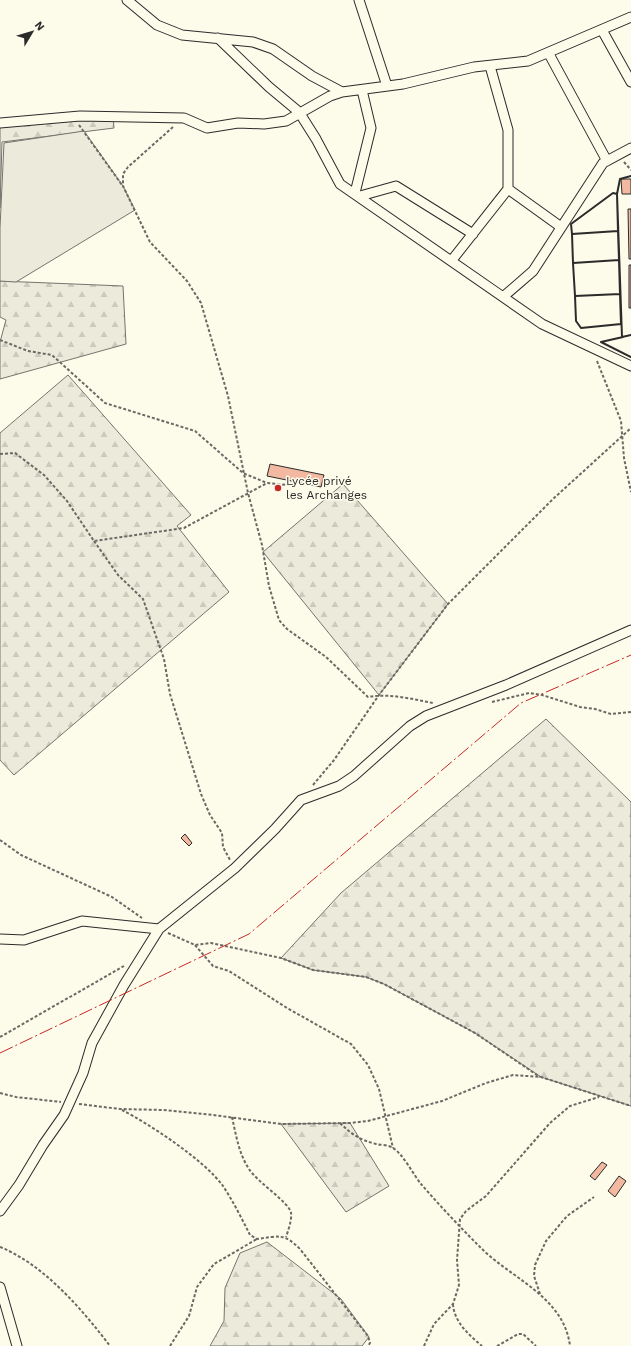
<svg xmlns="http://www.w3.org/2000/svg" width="631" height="1346" viewBox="0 0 631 1346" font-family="'Work Sans',sans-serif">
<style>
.forest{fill:url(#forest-firs);stroke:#74746e}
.park{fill:#ecebdb;stroke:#74746e}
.building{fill:#f2b8a0;stroke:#2b2b2b}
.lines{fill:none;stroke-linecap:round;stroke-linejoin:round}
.street-casing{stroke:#2b2b2b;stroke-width:11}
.path{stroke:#6a6964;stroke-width:2;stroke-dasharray:3 2;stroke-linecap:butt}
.street{stroke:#fdfbea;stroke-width:9}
.wall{stroke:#2b2b2b;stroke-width:2}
.power{stroke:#c62828;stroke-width:1;stroke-dasharray:14 3 2 3;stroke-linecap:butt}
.poi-dot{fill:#c62828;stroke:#fdfbea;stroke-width:1.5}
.labels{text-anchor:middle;stroke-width:3;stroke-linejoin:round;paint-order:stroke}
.poi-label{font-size:12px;fill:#2b2b2b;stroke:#fdfbea;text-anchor:start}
</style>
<defs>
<pattern id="forest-firs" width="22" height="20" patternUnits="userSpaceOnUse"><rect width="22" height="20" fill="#ecebdb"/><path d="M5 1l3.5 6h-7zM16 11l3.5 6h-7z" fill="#cbcabc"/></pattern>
</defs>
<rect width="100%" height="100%" fill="#fdfbea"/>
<!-- forest -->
<path class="forest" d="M113 116 114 128 2 142 0 208V123Z
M0 281 123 286 126 344 0 379V342L6 320 0 317Z
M68 375 191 515 177 526 229 592 14 775 0 760V433Z
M343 484 448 604 379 695 263 552Z
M546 719 631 802V1106L541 1077 475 1033 384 984 366 977 313 970 281 958 341 893Z
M350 1123 389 1186 346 1212 281 1124Z
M267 1242 341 1299 369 1337 362 1346H210L224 1321 225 1288 240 1253Z"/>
<!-- park -->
<path class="park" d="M84 131 123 186 135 210 16 282 0 281V228L4 143Z"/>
<!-- building -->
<path class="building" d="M621 179H631V194H622Z
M628 209H631V259H629Z
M629 265H631V308H629Z
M270 464 324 475 321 487 267 476Z
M185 834 192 843 189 846 181 838Z
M602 1162 607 1165 595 1180 590 1176Z
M619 1176 626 1181 615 1197 608 1191Z"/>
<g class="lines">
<!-- street casing -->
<g class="street-casing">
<path id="street" d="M127 0 157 25 182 35 253 42 273 49 312 76 342 92
M359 0 387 86
M602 30 631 82
M218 38 269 87 299 112 316 139 340 184 542 324 631 366
M549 54 607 161
M0 123 80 116 184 118 207 128 238 123 264 124 286 121 330 96 342 92 403 84 474 67 528 61 631 17
M508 189 561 227
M355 193 371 128 362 90
M360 196 396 186 473 234
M452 260 508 189V130L490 66
M503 297 533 271 603 163 631 148
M0 939 24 940 82 921 159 929
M0 1211 19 1185 43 1145 64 1115 83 1073 92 1043 124 985 159 929 235 868 275 829 301 800 339 786 354 776 410 726 426 716 506 685 631 630
M0 1287 17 1346"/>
</g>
<!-- path -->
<path class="path" d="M79 125 122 185
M173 127 128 167 123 174V186L150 242 187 281 201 303 228 396 248 493 262 545 269 586 279 620 287 629 326 657 368 697C389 693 412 699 433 703
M624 162 631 170
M0 340 28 351 52 355 105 403 195 431 243 473 267 483
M597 361 621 421 624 458 631 492
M0 454 15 453 44 475 67 501 94 541 184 528 267 483 288 485
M94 541 118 575 143 599 164 659 170 694 201 794 210 815 222 833 223 847 230 860
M492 702 529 693 542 695 580 707 595 709 611 714 631 712
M313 785 334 760 379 695 448 604 553 499 631 428
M0 840 21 855 112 897 142 918
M168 933 195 945 211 943 281 958 313 970 366 977 384 984 475 1033 540 1077
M195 945 213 966 229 971 287 1008 351 1044 368 1065 379 1089 393 1148
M0 1037 124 966
M0 1093 16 1097 61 1102
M79 1104 120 1109 164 1110 213 1115 281 1124 350 1123 368 1121 442 1101 486 1083 513 1075 541 1077 631 1106
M122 1110C151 1125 204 1160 223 1186 233 1201 242 1219 250 1235L257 1239C279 1236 284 1233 300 1249L368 1336 370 1343 368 1346
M232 1117C236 1135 239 1154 249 1169 257 1182 290 1203 291 1213 292 1220 288 1231 286 1237
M340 1123C351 1134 360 1140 376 1144 381 1145 389 1145 393 1148 403 1154 413 1174 421 1184 440 1206 461 1228 481 1248 512 1279 564 1297 570 1346
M0 1247C43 1264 82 1309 110 1346
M540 1294 534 1276 535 1265 546 1241 567 1216 594 1197
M453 1304C454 1322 469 1335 482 1346
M170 1346 189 1316 197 1287 214 1264 257 1239
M424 1346 434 1324 453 1304 459 1285 457 1260 460 1219 466 1211 486 1196 550 1123 570 1106 599 1097
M497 1346 518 1334H523L536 1346"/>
<!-- street -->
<use href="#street" class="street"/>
<!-- wall -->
<path class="wall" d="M631 176 620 179 617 194 622 337 631 335
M613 193 617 194 618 231 572 234 571 224Z
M618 231 619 260 573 263 572 234Z
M619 260 620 294 575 296 573 263Z
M620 294 621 324 581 328 576 321 575 296Z
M623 337 601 342 631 357"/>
<!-- power -->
<path class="power" d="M0 1053 249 934 521 703 631 655"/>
</g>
<!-- markers -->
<circle class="poi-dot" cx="278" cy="488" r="4"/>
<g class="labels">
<!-- poi labels -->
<g class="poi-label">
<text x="286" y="485">Lycée privé<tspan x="286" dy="14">les Archanges</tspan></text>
</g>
</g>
<!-- north arrow -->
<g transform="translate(32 32) rotate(52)" stroke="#fdfbea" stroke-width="3" paint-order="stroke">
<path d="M0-3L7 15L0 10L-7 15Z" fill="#2b2b2b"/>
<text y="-6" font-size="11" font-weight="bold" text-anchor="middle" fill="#2b2b2b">N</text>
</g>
</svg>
